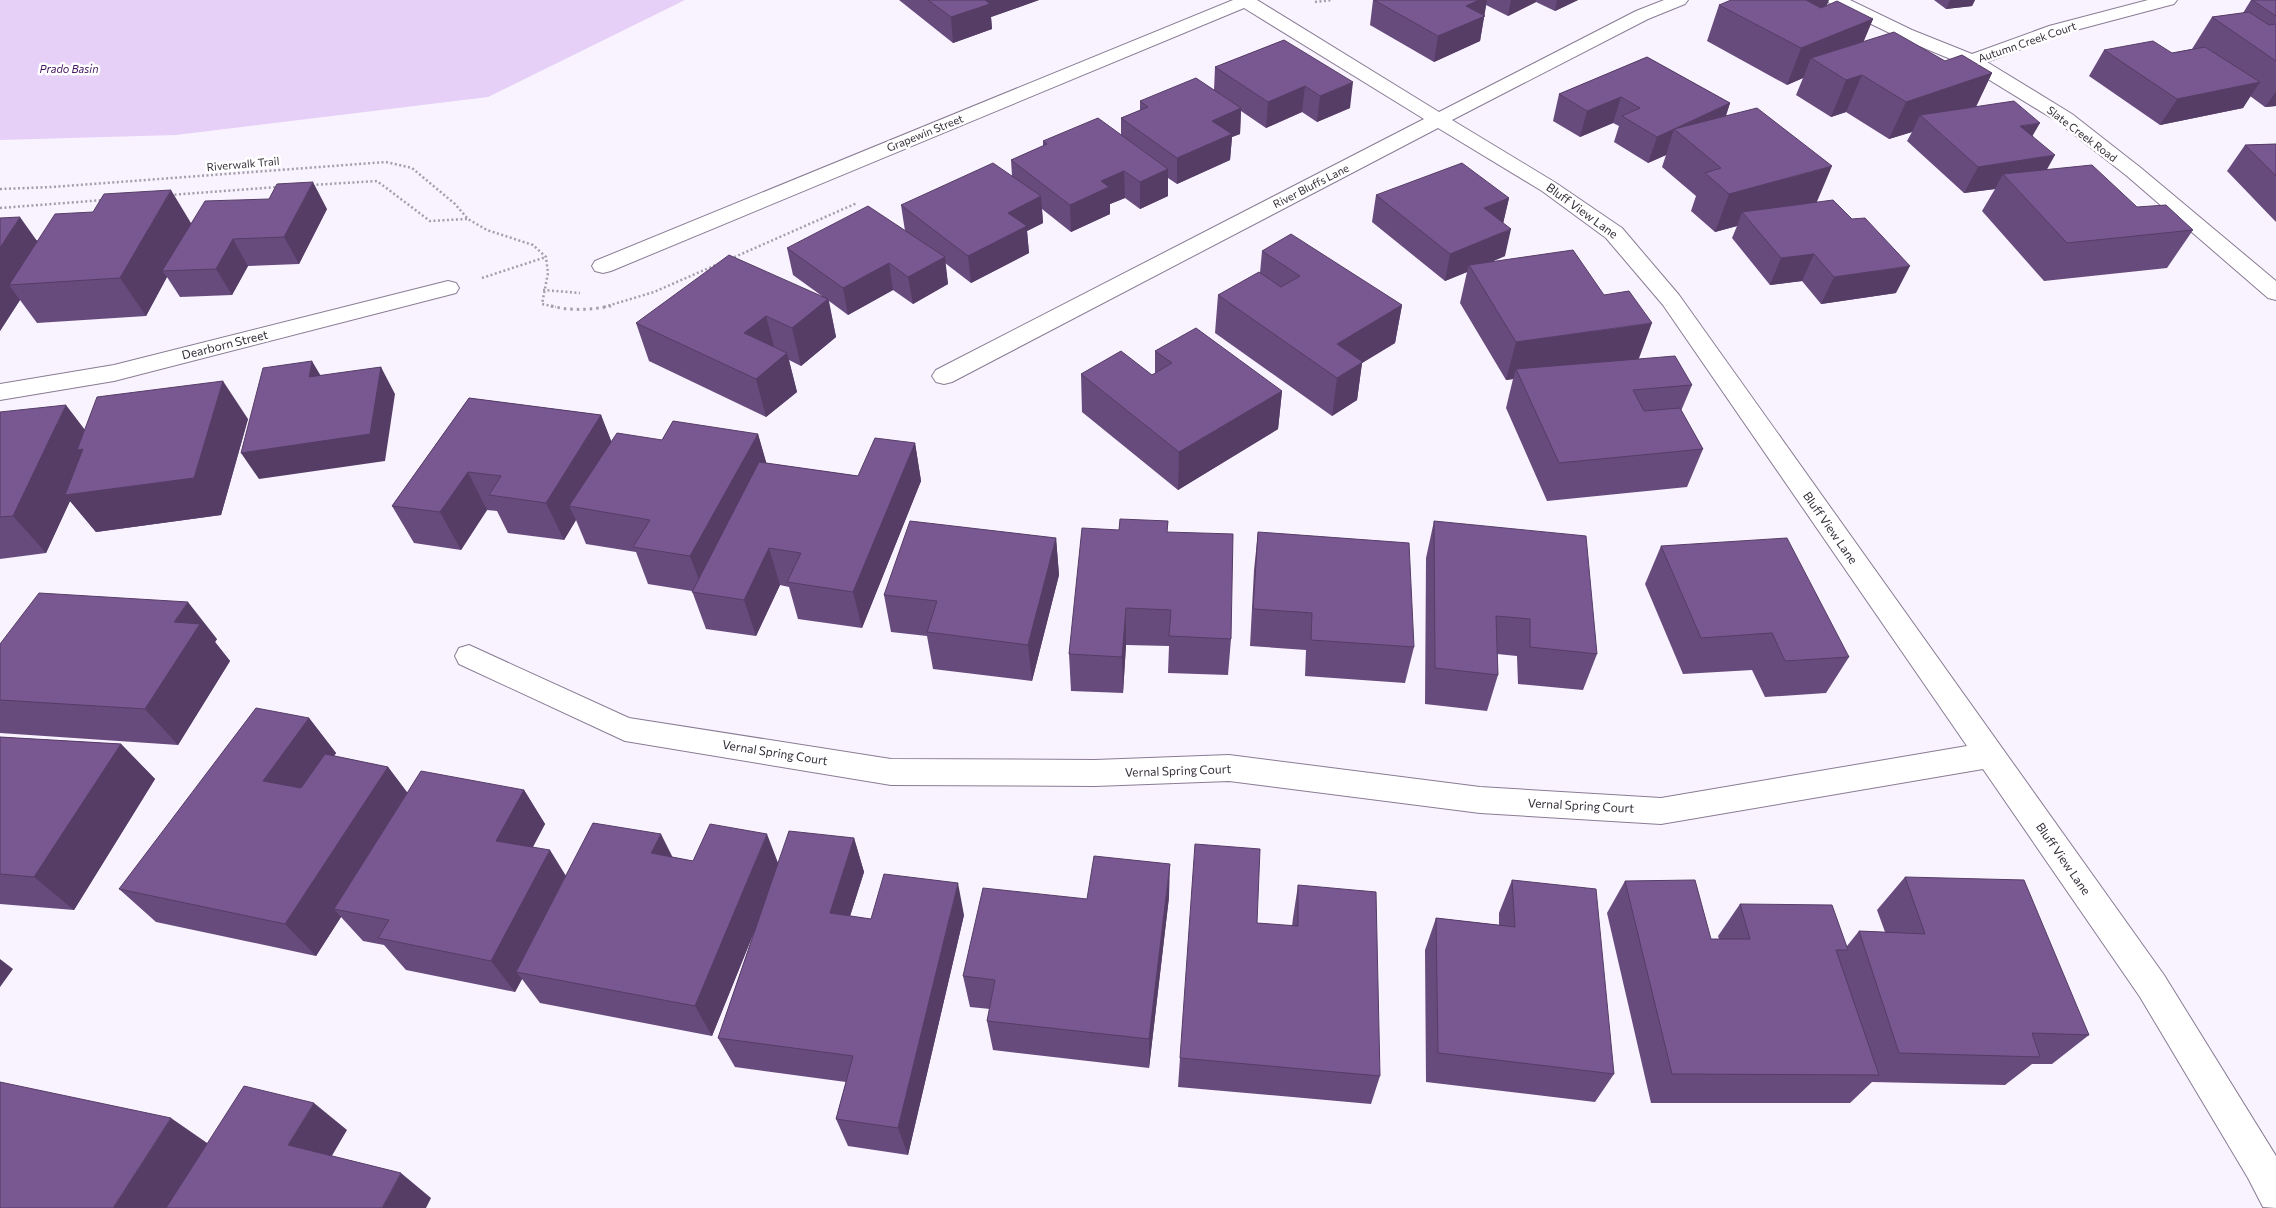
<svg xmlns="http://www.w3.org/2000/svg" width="2276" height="1208" viewBox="0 0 2276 1208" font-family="Commissioner,sans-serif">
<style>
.water{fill:#e6d0f7}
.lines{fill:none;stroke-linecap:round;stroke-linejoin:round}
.minor-casing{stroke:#897b94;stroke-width:2}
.path-far1{stroke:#a49ea9;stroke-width:2.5;stroke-dasharray:2 2.5;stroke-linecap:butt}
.path{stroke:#a49ea9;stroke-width:3;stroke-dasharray:2.5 4;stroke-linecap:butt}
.minor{fill:#fff;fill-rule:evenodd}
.wall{fill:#684b7d}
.shaded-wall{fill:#553d66}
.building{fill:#795791;stroke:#553d66}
.labels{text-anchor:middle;stroke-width:5;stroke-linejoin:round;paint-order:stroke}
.far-street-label{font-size:11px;fill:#352e39;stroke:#fff}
.far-water-label{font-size:11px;font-style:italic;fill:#45165f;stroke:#fff}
.street-label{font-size:12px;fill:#352e39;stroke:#fff}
</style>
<rect width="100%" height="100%" fill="#f9f3ff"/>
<!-- water -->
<path class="water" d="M0 0H685L488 97 176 135 0 140Z"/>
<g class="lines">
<!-- minor casing -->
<g class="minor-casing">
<path id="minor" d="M1233 0H1257L1439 112 1636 11 1664 0H1688L1685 4 1648 19 1452 120 1556 183 1622 228 1679 295 2164 975 2276 1156V1208L2263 1207 2248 1178 2140 997 1983 769 1661 824 1480 813 1229 781 1095 786 891 785 625 741 459 664 455 656 459 648 469 645 629 718 891 759 1095 760 1229 755 1480 787 1661 798 1967 746 1663 305 1606 238 1542 191 1438 128 952 382 944 384 936 382 932 376 936 370 1424 119 1244 8 611 271 603 273 595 271 592 266 595 261Z
M1827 0H1850L1912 30 1972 54 2049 26 2148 0H2177L2174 4 2061 34 1987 62 2072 114 2141 168 2276 281V300L2268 298 2127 176 2058 122 1965 65 1900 38 1830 4Z
M448 281 456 283 459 288 456 293 114 381 0 400V384L114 365Z"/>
</g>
<!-- path-far1 -->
<path class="path-far1" d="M1315 2 1332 0
M312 185 377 181 430 221 467 219
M0 189 52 187 386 162 412 168 455 204 468 219 487 230 533 245 546 257 548 273 542 304 556 307
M170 195 278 187
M0 208 104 200
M730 259 857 203
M482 278 546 257
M543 290 580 293
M604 307 654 292 718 264"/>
<!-- path -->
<path class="path" d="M551 306C571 311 591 310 611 306"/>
<!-- minor -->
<use href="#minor" class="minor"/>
</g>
<!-- wall -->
<path class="wall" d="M899 0H1039L991 17 992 29 953 43Z
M1373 0H1578L1555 11 1536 2 1508 16 1486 5 1480 41 1434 62 1370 25Z
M1934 0H1975L1972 6 1946 9Z
M2251 0H2276V106L2265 107 2250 96 2243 108 2160 125 2089 76 2104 50 2172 53 2192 49 2212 17 2243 13Z
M1719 5H1827L1873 19 1863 42 1992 73 1976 107 2033 136 2047 169 2137 207 2193 230 2167 268 2044 281 1982 211 1995 189 1964 193 1907 141 1912 132 1889 139 1846 112 1831 117 1796 95 1803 78 1787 85 1707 41Z
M1284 40 1350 108 1317 122 1302 112 1266 128 1241 111 1240 134 1232 137 1230 160 1177 184 1168 178V196L1140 209 1125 198 1110 204V214L1071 232 1042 209 1043 223 1027 231 1029 253 971 283 945 263 948 284 913 304 893 290 848 315 829 301 836 337 801 366 789 360 797 392 766 417 649 361 636 323 822 296 793 275 787 248 905 231 901 205 1012 176 1011 160 1043 146V141L1121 135V118L1140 110V101L1214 90 1215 67Z
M1647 57 1730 103 1726 116 1817 202 1896 293 1821 304 1802 281 1770 285 1732 238 1737 226 1715 232 1691 211 1696 196 1662 167 1666 155 1648 163 1614 142 1619 126 1613 123 1580 137 1553 121 1559 94Z
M2276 144V222L2227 171 2245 145Z
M1376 195 1509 198 1503 223 1505 256 1491 262 1639 359 1692 385 1681 411 1703 449 1687 487 1547 501 1506 408 1513 379 1506 380 1460 303 1467 272 1445 281 1372 222Z
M327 209 299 264 248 266 232 295 180 297 167 277 146 316 37 323 20 300 0 331V218L38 241Z
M1262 251 1402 305 1395 343 1362 363 1357 400 1332 416 1215 333 1218 295 1260 273Z
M1155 351 1282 391 1278 429 1178 490 1082 412 1081 374 1152 375 1155 373Z
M469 398 601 415 611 442 662 440 758 434 766 463 858 476 915 443 921 481 862 628 798 619 789 587 780 585 756 636 706 629 692 591 648 584 636 552 586 544 576 520 564 540 508 533 497 511 487 510 461 550 414 543 392 506Z
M0 412 85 430 248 419 221 515 96 532 70 501 46 553 0 559Z
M1168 521 1167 532 1231 639 1228 675 1168 673 1169 646 1126 645 1123 693 1071 691 1069 654 1119 530Z
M1434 521 1597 654 1583 690 1518 684 1517 656 1497 654 1498 675 1487 711 1425 704 1426 558Z
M1258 532 1414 647 1405 683 1305 676 1306 650 1250 646 1254 570Z
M1056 538 1059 575 1032 681 933 669 927 636 891 632 884 595Z
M1661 546 1849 657 1826 693 1765 697 1752 670 1683 674 1645 584Z
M217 639 215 642 230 661 178 745 0 733V644Z
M309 718 336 753 334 756 388 767 407 792 524 790 545 824 533 847 566 876 672 857 693 861 778 862 854 838 864 872 850 916 871 919 964 915 908 1155 848 1146 836 1119 846 1082 735 1067 718 1038 755 930 712 1036 540 1003 522 979 515 992 406 970 384 945 363 941 341 917 316 956 156 922 119 889Z
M0 737 121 744 155 779 74 910 0 904Z
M1905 877 2089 1035 2052 1064H2032L2005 1085 1872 1082 1850 1103H1651L1607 913 1625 881 1711 939H1719L1718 936 1740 904 1847 946 1859 931 1885 932 1877 910Z
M1512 880 1614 1074 1595 1102 1426 1082 1425 950 1436 918 1499 925V913Z
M1298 885 1380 1076 1371 1104 1178 1087 1180 1058 1257 923 1292 926 1293 918Z
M1169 897 1149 1068 993 1050 987 1021 990 1009 970 1007 963 976 1087 899Z"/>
<!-- shaded-wall -->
<path class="shaded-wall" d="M979 0H1039L991 17 992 29 953 43 951 17Z
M1479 0H1487L1480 41 1434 62 1438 36 1466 6Z
M1511 0H1536V2L1508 16Z
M1557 0H1578L1555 11Z
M1804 0H1829L1820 23Z
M1950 0H1975L1972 6 1946 9Z
M1873 19 1858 55 1811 58 1803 78 1787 85 1801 48Z
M1992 73 1974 110 1920 115 1912 132 1889 139 1906 102Z
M1862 75 1846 112 1831 117 1846 80Z
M1353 82 1350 108 1317 122 1320 96Z
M2260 82 2243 108 2160 125 2177 99Z
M1305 86 1302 112 1266 128 1268 102Z
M2276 92V106L2265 107Z
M1621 97 1613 123 1580 137 1587 111Z
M1730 103 1721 129H1674L1666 155 1648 163 1657 137Z
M1241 108 1240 134 1232 137 1230 160 1177 184V158L1212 121Z
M2040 123 2025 149 2020 126Z
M2055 155 2040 182 2003 174 1995 189 1964 193 1978 167Z
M1832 166 1816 204 1742 212 1737 226 1715 232 1729 194Z
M1168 169V196L1140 209V182Z
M1124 171 1125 198 1110 204V214L1071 232 1070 205 1101 181Z
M313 182 327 209 299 264 284 237Z
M171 190 194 228 162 271 167 277 146 316 120 278Z
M1041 196 1043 223 1027 231 1029 253 971 283 968 256 1008 213Z
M1509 198 1503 224 1484 208Z
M20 217 47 255 9 285 20 300 0 331V248Z
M1511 229 1505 256 1472 270 1469 265 1467 272 1445 281 1450 254Z
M233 239 248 266 232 295 216 269Z
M1814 254 1802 281 1770 285 1781 258Z
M945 257 948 284 913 304 908 277Z
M889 263 893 290 848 315 843 288Z
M1910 266 1896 293 1821 304 1834 277Z
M828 299 836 337 801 366 792 328Z
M1402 305 1395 343 1362 363 1357 400 1332 416 1337 378V344Z
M766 316 776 354 744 333Z
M1652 323 1638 361 1516 369 1513 379 1506 380 1516 342Z
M787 353 797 392 766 417 756 379Z
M312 361 328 388 309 377Z
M381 367 395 394 385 461 259 479 241 453Z
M223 381 248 419 221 515 96 532 70 501 46 553 13 516 66 405 95 443Z
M1282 391 1278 429 1178 490 1179 452Z
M601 415 616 453 569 506 576 520 564 540 546 503Z
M758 434 769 472 704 593 690 556Z
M915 443 921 481 862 628 853 592Z
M468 472 487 510 461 550 440 512Z
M1056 538 1059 575 1032 681 1028 645Z
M769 548 780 585 756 636 744 600Z
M188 602 217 639 215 642 230 661 178 745 145 709 174 622Z
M1126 608V645L1123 693 1122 657Z
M309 718 336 753 293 816 263 781Z
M121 744 155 779 74 910 34 877Z
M388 767 414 802 334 909 341 917 316 956 285 924Z
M524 790 545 824 518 874 496 841Z
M661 834 678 868 651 853Z
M767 834 780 868 712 1036 695 1006Z
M854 838 864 872 841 945 830 913Z
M550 850 571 884 516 972 522 979 515 992 491 961Z
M1170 864 1169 897 1149 1068V1039Z
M958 883 964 915 908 1155 898 1128Z
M0 959 13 969 0 987Z
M314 1103 347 1130 323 1171 288 1145Z
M171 1118 210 1145 171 1208H113Z
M401 1173 431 1198 426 1208H382Z"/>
<!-- building -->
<path class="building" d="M928 0H985L990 4 951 17Z
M1374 0H1479L1466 6 1485 16 1438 36Z
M1731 0H1806L1821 8 1837 1 1873 19 1801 48 1719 5Z
M2252 0H2276V16Z
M2249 12 2269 25 2276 24V61L2212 17Z
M1894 32 1945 61 1962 55 1992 73 1906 102 1862 75 1846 80 1811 58Z
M1284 40 1353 82 1320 96 1305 86 1268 102 1215 67Z
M2153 41 2172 53 2205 47 2260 82 2177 99 2104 50Z
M1647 57 1730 103 1657 137 1622 116 1640 108 1621 97 1587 111 1559 94Z
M1196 78 1241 108 1212 121 1232 134 1177 158 1121 118 1148 107 1140 101Z
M2014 101 2040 123 2020 126 2055 155 1978 167 1920 115Z
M1757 108 1832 166 1729 194 1705 173 1721 168 1674 129Z
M1098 118 1168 169 1140 182 1124 171 1101 181 1109 187 1070 205 1011 160 1047 144 1043 141Z
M2276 144V176L2245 145Z
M993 163 1041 196 1008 213 1027 226 968 256 901 205Z
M1462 163 1509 198 1484 208 1511 229 1450 254 1376 195Z
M2092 165 2137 207 2166 205 2193 230 2067 243 2003 174Z
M313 182 284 237 233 239 216 269 162 271 205 201 269 199 277 184Z
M171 190 120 278 9 285 55 214 93 212 104 194Z
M1833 200 1852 219 1865 218 1910 266 1834 277 1814 254 1781 258 1742 212Z
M868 206 945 257 908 277 889 263 843 288 787 248Z
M20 217 0 248V218Z
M1291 234 1402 305 1337 344 1363 362 1337 378 1218 295 1259 272 1281 287 1300 276 1262 251Z
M1573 250 1604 295 1629 291 1652 323 1516 342 1469 265Z
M729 255 828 299 792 328 766 316 744 333 787 353 756 379 636 323Z
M1196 328 1282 391 1179 452 1081 374 1121 351 1152 375 1172 363 1155 351Z
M1675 356 1692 385 1633 390 1644 411 1680 408 1703 449 1559 463 1516 369Z
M312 361 309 377 381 367 370 434 241 453 263 368Z
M223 381 194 478 65 495 83 449 77 450 97 397Z
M469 398 601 415 546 503 489 495 501 476 468 472 440 512 392 506Z
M66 405 13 516 0 517V412Z
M673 421 758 434 690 556 633 547 650 520 569 506 617 433 662 440Z
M875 438 915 443 853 592 787 582 801 553 769 548 744 600 692 592 759 462 858 476Z
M1120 519 1168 521 1167 532 1233 534 1231 639 1169 636 1171 610 1126 608 1122 657 1069 654 1082 528 1119 530Z
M910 521 1056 538 1028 645 927 632 937 601 884 595Z
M1434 521 1586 536 1597 654 1530 647V619L1496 616 1498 675 1435 668Z
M1258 532 1409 543 1414 647 1311 640 1312 613 1253 609Z
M1787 538 1849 657 1785 661 1772 633 1701 638 1661 546Z
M39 593 188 602 174 622 200 624 145 709 0 700V644Z
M256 708 309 718 263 781 301 788 325 754 388 767 285 924 119 889Z
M0 737 121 744 34 877 0 874Z
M421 771 524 790 496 841 550 850 491 961 378 938 389 920 334 909Z
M593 823 661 834 651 853 693 861 710 824 767 834 695 1006 516 972Z
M789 831 854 838 830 913 871 919 884 874 958 883 898 1128 836 1119 853 1056 718 1038Z
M1195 844 1260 849 1257 923 1298 926V885L1376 892 1380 1076 1180 1058Z
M1094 856 1170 864 1149 1039 987 1021 995 980 963 976 983 888 1087 899Z
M1905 877 2024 880 2089 1035 2032 1033 2040 1057 1899 1053 1859 931 1925 934Z
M1512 880 1596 889 1614 1074 1438 1053 1436 918 1515 927Z
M1695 880 1711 939H1750L1740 904 1832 905 1848 950H1836L1879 1075 1672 1074 1625 881Z
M0 1082 171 1118 113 1208H0Z
M244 1086 314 1103 288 1145 401 1173 382 1208H166Z"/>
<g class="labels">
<!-- far-street labels -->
<g class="far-street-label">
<text transform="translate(2027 42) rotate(-19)" y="4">Autumn Creek Court</text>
<text transform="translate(925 133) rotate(-22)" y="4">Grapewin Street</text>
<text transform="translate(2082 134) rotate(37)" y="4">Slate Creek Road</text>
<text transform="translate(243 164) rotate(-5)" y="4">Riverwalk Trail</text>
<text transform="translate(1311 186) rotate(-27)" y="4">River Bluffs Lane</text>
</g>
<!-- far-water labels -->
<g class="far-water-label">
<text x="69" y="73">Prado Basin</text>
</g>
<!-- street labels -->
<g class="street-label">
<text transform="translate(1582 211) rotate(36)" y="4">Bluff View Lane</text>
<text transform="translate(225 345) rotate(-14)" y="4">Dearborn Street</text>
<text transform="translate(1830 528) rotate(55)" y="4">Bluff View Lane</text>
<text transform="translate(775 753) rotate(9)" y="4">Vernal Spring Court</text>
<text transform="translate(1178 771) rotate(-2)" y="4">Vernal Spring Court</text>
<text transform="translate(1581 806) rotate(3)" y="4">Vernal Spring Court</text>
<text transform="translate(2063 859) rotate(55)" y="4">Bluff View Lane</text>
</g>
</g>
</svg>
